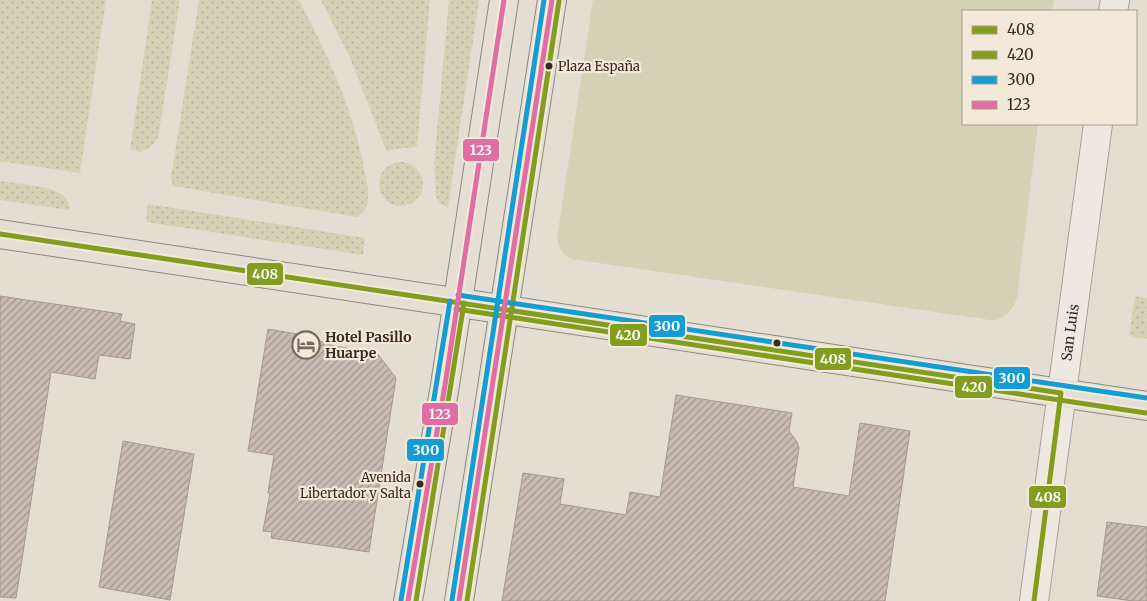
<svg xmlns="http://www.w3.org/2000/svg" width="1147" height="601" viewBox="0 0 1147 601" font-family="Merriweather,serif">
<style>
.grass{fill:url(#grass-dots)}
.park{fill:#d4d2b5}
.building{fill:url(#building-hatch);stroke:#a49991}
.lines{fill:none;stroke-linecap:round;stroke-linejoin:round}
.minor-casing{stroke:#a9a29a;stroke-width:30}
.major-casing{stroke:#8f8881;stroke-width:30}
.minor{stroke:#ede9e2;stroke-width:28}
.major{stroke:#e4ded5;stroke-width:28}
.bus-1-casing{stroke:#f3e9d9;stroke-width:9}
.bus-2-casing{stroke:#f3e9d9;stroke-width:9}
.bus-3-casing{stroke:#f3e9d9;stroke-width:9}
.bus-4-casing{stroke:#f3e9d9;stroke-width:9}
.bus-1{stroke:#839d1e;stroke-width:5}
.bus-2{stroke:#839d1e;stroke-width:5}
.bus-3{stroke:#149dd5;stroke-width:5}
.bus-4{stroke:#e06ea4;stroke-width:5}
.bus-dot{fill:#382a22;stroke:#f3e9d9;stroke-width:2}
.labels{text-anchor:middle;stroke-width:4.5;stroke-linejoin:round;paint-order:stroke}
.bus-label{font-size:13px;fill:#382a22;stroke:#f3e9d9;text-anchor:start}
.street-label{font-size:14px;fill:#382a22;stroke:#f3e9d9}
.poi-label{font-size:14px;font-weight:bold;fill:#382a22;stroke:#f3e9d9;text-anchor:start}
.line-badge{stroke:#f3e9d9;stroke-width:2}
.badge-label{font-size:14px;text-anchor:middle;font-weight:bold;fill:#fff}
</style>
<defs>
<pattern id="grass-dots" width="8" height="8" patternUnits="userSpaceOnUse" patternTransform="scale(1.25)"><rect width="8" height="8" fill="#d4d2b5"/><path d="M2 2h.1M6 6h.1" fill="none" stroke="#b7b49b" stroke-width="1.8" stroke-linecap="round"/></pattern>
<pattern id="building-hatch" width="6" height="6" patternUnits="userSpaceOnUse" patternTransform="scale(1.25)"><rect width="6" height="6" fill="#c7bbb3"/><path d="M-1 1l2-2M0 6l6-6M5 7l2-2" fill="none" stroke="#a39891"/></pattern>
</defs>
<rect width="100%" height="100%" fill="#e3ddd2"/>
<!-- grass -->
<path class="grass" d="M0 0H106L80 173 0 161Z
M152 0H180L158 138 152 146 141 152 130 150Z
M199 0H299C327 53 353 108 364 168 367 184 374 207 357 217L173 186 171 178Z
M321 0H430L417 147 395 149 387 152 350 58Z
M449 0H479L448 207 441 204 436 197 434 164Z
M379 184a22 22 0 1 1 44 0a22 22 0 1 1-44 0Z
M0 181C16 184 62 185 68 202 69 204 68 207 69 210L0 200Z
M148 204 365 238 363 255 146 222Z
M1135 296 1147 298V339L1129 336Z"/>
<!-- park -->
<path class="park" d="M593 0H1054L1052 11H963V124H1038L1017 298C1012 311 1005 321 990 320L571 259C562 254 559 247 557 238Z"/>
<!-- building -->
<path class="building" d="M0 296 122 314 120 321 135 324 130 359 99 355 95 379 51 372 16 598 0 597Z
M268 329 303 335 334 346 377 353 396 378 369 552 271 538 272 532 263 531 270 493H268L274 455 248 451Z
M676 395 792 413 789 431 797 442 799 448 793 487 849 496 860 423 910 431 885 601H502L523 473 564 479 560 504 626 515 630 492 660 497Z
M123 441 194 454 170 600 99 587Z
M1107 522 1147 527V601H1133L1097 596Z"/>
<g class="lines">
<!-- minor casing -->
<g class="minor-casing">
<g id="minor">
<path d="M1113 11 1115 0"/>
<path id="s1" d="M1034 601 1098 124"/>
</g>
</g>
<!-- major casing -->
<g class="major-casing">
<path id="major" d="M0 234 1147 406
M408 601 445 385 504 0
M459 601 552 0"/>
</g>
<!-- minor -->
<use href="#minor" class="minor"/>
<!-- major -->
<use href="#major" class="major"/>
<!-- bus-1 casing -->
<g class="bus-1-casing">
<path id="bus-1" d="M0 234 1061 393
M1034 601 1061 393"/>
</g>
<!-- bus-2 casing -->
<g class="bus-2-casing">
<path id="bus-2" d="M456 309 1146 413
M416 601 464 303
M467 601 559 1"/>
</g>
<!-- bus-3 casing -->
<g class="bus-3-casing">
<path id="bus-3" d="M458 295 1147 398
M401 600 450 301
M452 600 544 0"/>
</g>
<!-- bus-4 casing -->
<g class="bus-4-casing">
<path id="bus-4" d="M408 601 445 385 504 0
M459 601 552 0"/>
</g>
<!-- bus-1 -->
<use href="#bus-1" class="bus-1"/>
<!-- bus-2 -->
<use href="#bus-2" class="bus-2"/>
<!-- bus-3 -->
<use href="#bus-3" class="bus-3"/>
<!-- bus-4 -->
<use href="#bus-4" class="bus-4"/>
</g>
<!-- icons -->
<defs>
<g id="hotel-ring" transform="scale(1.4375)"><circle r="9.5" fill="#f3e9d9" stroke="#746960" stroke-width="1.5"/><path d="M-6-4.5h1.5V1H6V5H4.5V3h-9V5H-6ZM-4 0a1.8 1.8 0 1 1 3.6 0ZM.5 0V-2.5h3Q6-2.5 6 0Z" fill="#746960"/></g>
</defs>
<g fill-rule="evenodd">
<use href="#hotel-ring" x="306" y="345"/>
</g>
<!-- markers -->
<g class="bus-dot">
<circle cx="549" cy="66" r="4.5"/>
<circle cx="777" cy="343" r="4.5"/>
<circle cx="420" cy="484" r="4.5"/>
</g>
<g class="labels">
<!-- bus labels -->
<g class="bus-label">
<text x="558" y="71">Plaza España</text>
<text x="411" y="482" text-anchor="end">Avenida<tspan x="411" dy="16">Libertador y Salta</tspan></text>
</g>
<!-- street labels -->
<g class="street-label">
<text dy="5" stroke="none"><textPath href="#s1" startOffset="271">San Luis</textPath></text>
</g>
<!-- poi labels -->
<g class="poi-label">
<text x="325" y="342">Hotel Pasillo<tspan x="325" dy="16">Huarpe</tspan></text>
</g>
</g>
<g class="line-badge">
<rect x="462" y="138" width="38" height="24" rx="5" fill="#e06ea4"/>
<rect x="246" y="262" width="38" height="24" rx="5" fill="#839d1e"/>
<rect x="648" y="314" width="38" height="24" rx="5" fill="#149dd5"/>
<rect x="609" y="323" width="39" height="24" rx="5" fill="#839d1e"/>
<rect x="814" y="347" width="38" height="24" rx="5" fill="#839d1e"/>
<rect x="993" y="366" width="38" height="24" rx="5" fill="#149dd5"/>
<rect x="954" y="375" width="39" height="24" rx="5" fill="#839d1e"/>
<rect x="421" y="402" width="38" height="24" rx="5" fill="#e06ea4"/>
<rect x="406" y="438" width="39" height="24" rx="5" fill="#149dd5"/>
<rect x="1028" y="485" width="39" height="24" rx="5" fill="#839d1e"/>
</g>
<g class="badge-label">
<text x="481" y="155">123</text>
<text x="265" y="279">408</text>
<text x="667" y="331">300</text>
<text x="628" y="340">420</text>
<text x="833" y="364">408</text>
<text x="1012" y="383">300</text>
<text x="974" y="392">420</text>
<text x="440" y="419">123</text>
<text x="426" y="455">300</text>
<text x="1048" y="502">408</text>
</g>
<!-- legend -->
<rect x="962" y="10" width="175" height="115" fill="#f3e9d9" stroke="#a89d90"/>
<rect x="972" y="26" width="25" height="8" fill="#839d1e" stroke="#a89d90"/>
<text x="1007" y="35" font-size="15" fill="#382a22">408</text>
<rect x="972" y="51" width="25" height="8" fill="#839d1e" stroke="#a89d90"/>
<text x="1007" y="60" font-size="15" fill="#382a22">420</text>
<rect x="972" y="76" width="25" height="8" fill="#149dd5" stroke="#a89d90"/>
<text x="1007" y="85" font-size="15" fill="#382a22">300</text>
<rect x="972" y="101" width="25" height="8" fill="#e06ea4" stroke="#a89d90"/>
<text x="1007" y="110" font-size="15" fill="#382a22">123</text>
</svg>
